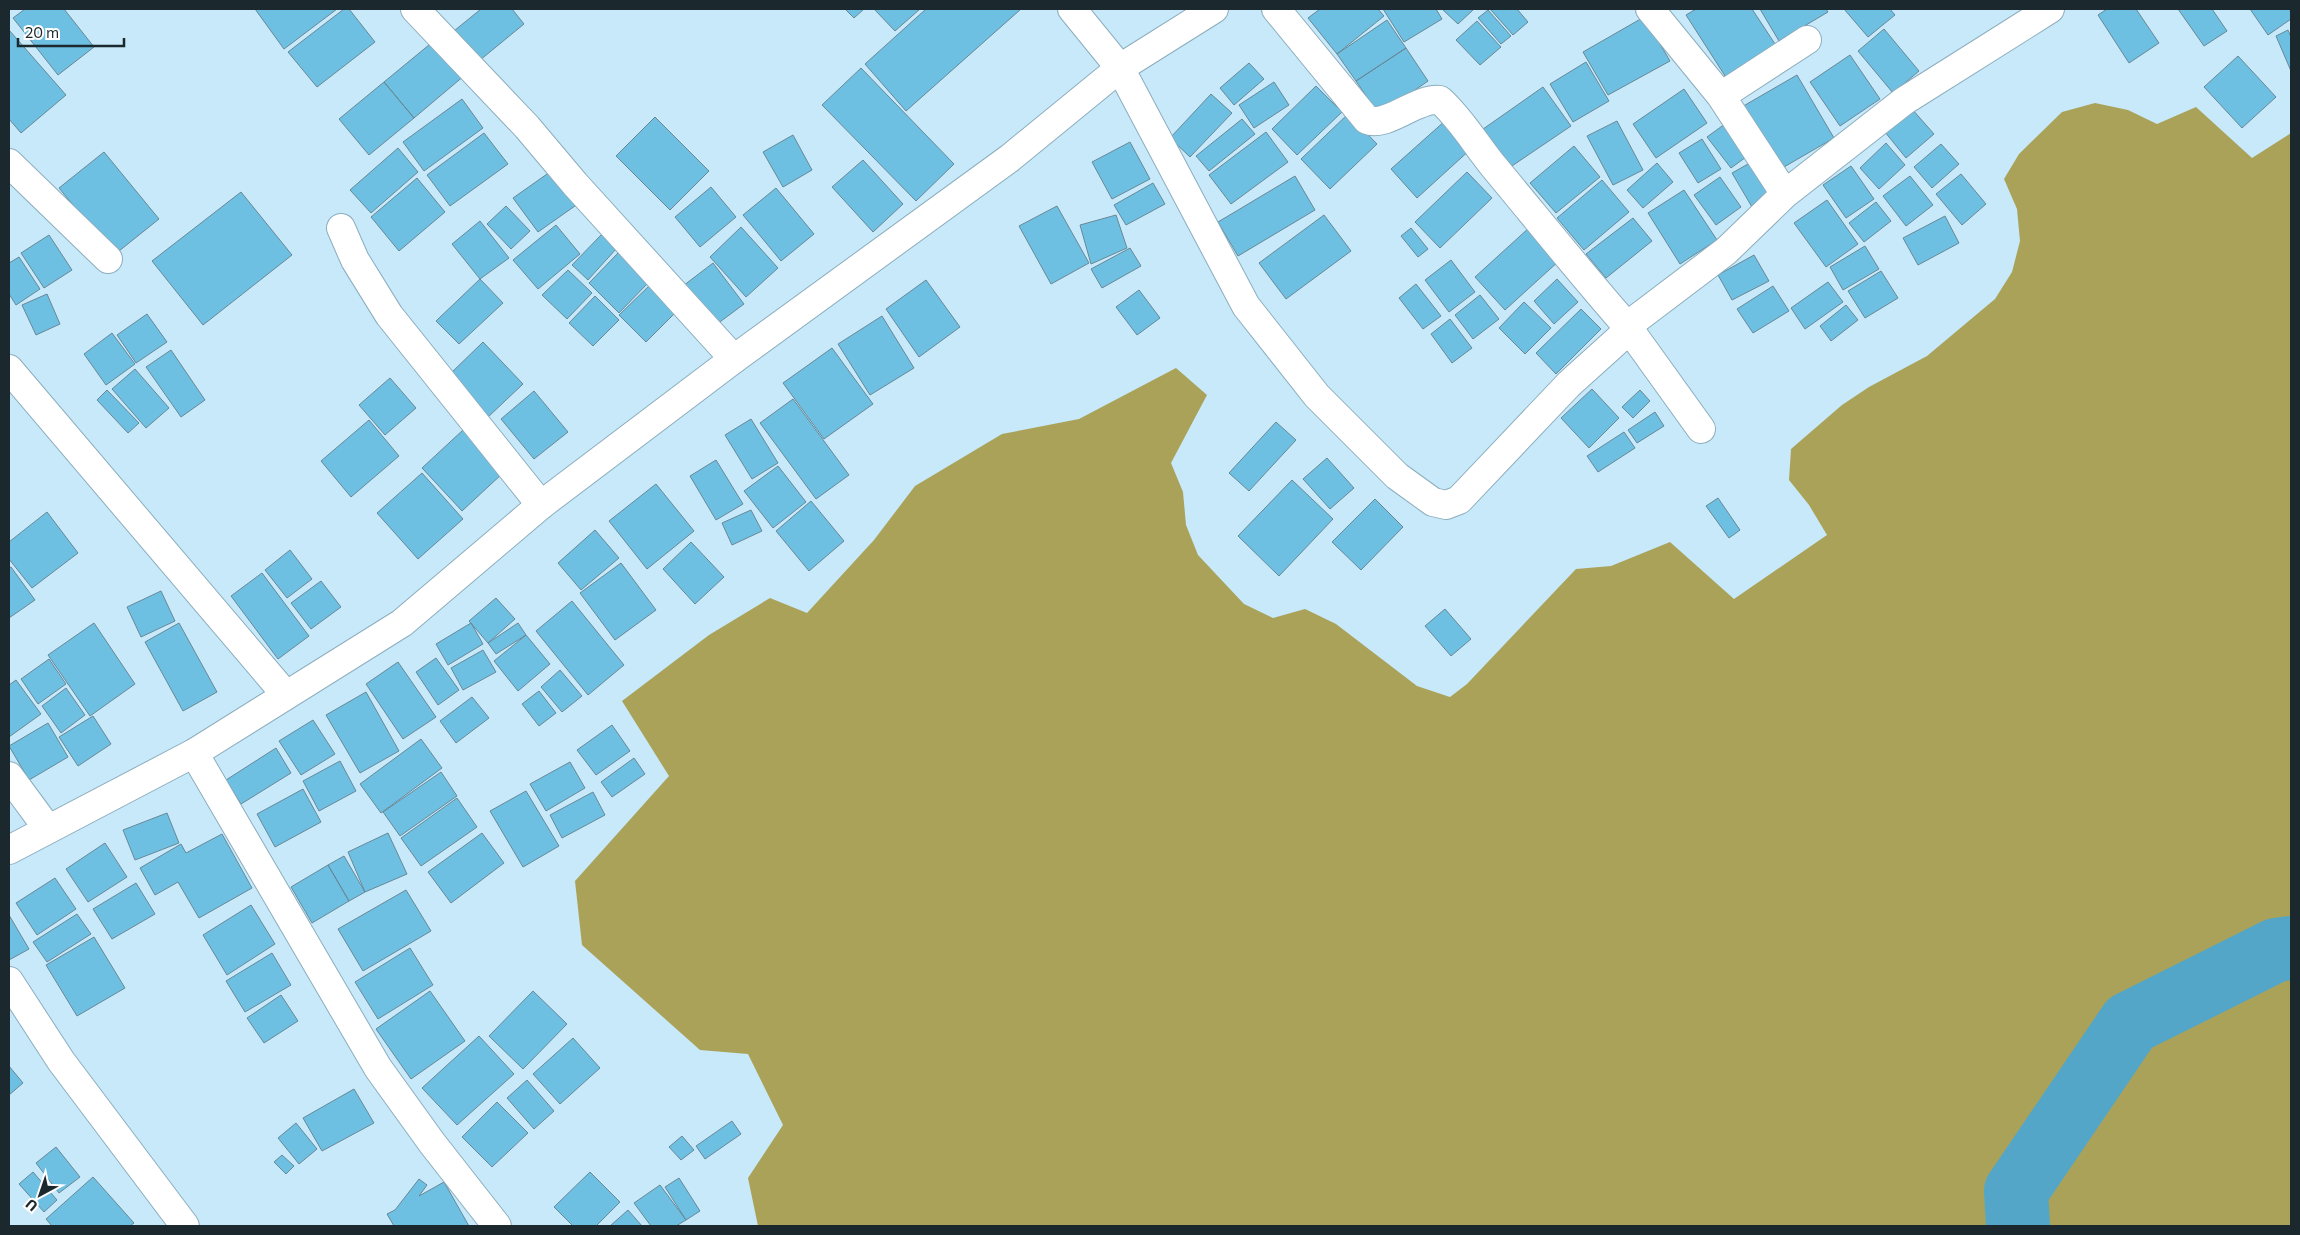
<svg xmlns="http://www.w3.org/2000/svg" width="2300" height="1235" viewBox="0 0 2300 1235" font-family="Commissioner,sans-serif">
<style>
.forest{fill:#aaa259}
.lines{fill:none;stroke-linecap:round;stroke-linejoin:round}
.river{stroke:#54a6c9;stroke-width:64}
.building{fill:#6ec0e3;stroke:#688897}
.street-casing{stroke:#8cadbd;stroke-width:30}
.secondary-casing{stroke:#8cadbd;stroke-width:30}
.street{stroke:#fff;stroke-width:28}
.secondary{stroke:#fff;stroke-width:28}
</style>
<rect width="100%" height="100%" fill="#c7e9f9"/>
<!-- forest -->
<path class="forest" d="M2095 103 2128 110 2157 124 2196 107 2252 158 2291 133V1226H758L748 1178 783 1125 748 1054 700 1050 582 945 575 881 669 776 622 701 709 635 770 598 807 613 874 540 915 486 1002 434 1079 419 1176 368 1207 395 1171 463 1183 492 1186 525 1198 555 1244 604 1273 618 1305 609 1336 624 1417 686 1450 697 1467 684 1576 569 1611 566 1670 542 1734 599 1827 535 1809 505 1789 480 1791 449 1842 405 1869 387 1927 356 1995 299 2012 272 2020 241 2017 209 2004 179 2019 154 2062 112Z"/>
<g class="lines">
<!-- river -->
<path class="river" d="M2018 1226 2016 1191 2130 1023 2276 950 2291 948"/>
</g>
<!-- building -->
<path class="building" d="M25 9H64L94 47 58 75 13 18Z
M255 9H337L284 49Z
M344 9H349L375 42 317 87 288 52Z
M481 9H512L524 24 474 65 449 35Z
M845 9H864L854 18Z
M874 9H920L895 31Z
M926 9H1021L906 111 865 64Z
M1320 9H1378L1384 16 1337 54 1308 18Z
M1383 9H1436L1442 19 1404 42Z
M1442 9H1474L1458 24Z
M1490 9H1517L1528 22 1513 35Z
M1696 9H1752L1777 47 1727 79 1686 15Z
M1760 9H1826L1828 12 1779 41Z
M1844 9H1890L1895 15 1868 37Z
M2107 9H2136L2159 43 2129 63 2098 15Z
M2178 9H2212L2227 31 2204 46Z
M2250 9H2290L2291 19 2268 35Z
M1488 10 1511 36 1501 44 1478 18Z
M1644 17 1670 61 1608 95 1583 52Z
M1387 20 1406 48 1356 81 1337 54Z
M1477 21 1501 47 1480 65 1456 40Z
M1884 29 1919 71 1893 93 1858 51Z
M9 30 66 95 21 133 9 119Z
M2288 30 2291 37V71L2276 36Z
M435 40 465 75 414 118 384 82Z
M1406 48 1428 81 1379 115 1356 81Z
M1850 55 1880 99 1840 126 1810 82Z
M2238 56 2276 97 2242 128 2204 87Z
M1586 62 1609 101 1573 122 1550 84Z
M1249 63 1264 79 1234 105 1220 88Z
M861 68 954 164 916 201 822 105Z
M1797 75 1834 138 1777 171 1740 108Z
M384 82 414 118 369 155 339 119Z
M1274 82 1289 105 1254 128 1239 105Z
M1316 86 1342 112 1297 155 1272 129Z
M1543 87 1571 126 1503 172 1476 134Z
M1684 89 1707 123 1656 158 1633 124Z
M1211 94 1232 113 1190 157 1170 138Z
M462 99 483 128 424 171 403 142Z
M1912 109 1934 134 1906 158 1885 132Z
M1348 114 1377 144 1330 189 1301 159Z
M655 117 709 171 670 210 616 156Z
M1242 119 1255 134 1209 171 1196 156Z
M1446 120 1472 148 1417 198 1391 169Z
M1617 121 1643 170 1613 185 1587 136Z
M1729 121 1753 152 1731 168 1707 137Z
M1266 132 1288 162 1231 204 1209 175Z
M484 133 508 164 450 206 427 175Z
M793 135 812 170 783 187 763 152Z
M1702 139 1721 169 1698 183 1679 153Z
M1130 142 1150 179 1112 199 1092 162Z
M1886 143 1905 165 1879 189 1860 168Z
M1941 144 1959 164 1932 188 1914 167Z
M1574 146 1600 177 1556 213 1530 183Z
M398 148 418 172 371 213 350 190Z
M104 152 159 219 114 255 59 188Z
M1757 159 1776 192 1752 207 1732 173Z
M863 160 903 204 873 232 832 187Z
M1657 163 1673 182 1643 208 1627 190Z
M1851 166 1874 199 1846 218 1823 185Z
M557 167 582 201 538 232 513 198Z
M1467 172 1492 198 1440 248 1415 222Z
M1961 174 1986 204 1962 225 1936 194Z
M1295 176 1315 210 1238 256 1218 222Z
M1910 176 1933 205 1906 226 1883 196Z
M1720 177 1741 207 1716 225 1694 195Z
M417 178 445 212 399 251 371 217Z
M1602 180 1629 212 1584 250 1557 218Z
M1153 183 1165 204 1126 225 1114 205Z
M711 187 736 217 700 247 675 217Z
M776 188 814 234 781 261 743 215Z
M1684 190 1717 240 1680 264 1648 213Z
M241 192 292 255 203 325 152 261Z
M1827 200 1858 244 1826 267 1794 223Z
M1876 202 1891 221 1864 242 1849 223Z
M506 206 530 231 511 249 487 224Z
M1057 206 1089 263 1051 284 1019 226Z
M1116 215 1127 248 1091 264 1080 225Z
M1324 215 1351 251 1286 299 1259 263Z
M1945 216 1959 243 1918 265 1903 238Z
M1633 218 1652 241 1606 278 1586 254Z
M480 221 509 258 480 279 452 244Z
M556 225 580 254 538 289 513 260Z
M741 227 778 268 746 297 710 257Z
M1530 227 1560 260 1505 310 1475 277Z
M1411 228 1428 249 1418 257 1401 236Z
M602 234 617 248 588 280 572 265Z
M49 235 72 270 44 288 21 253Z
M1865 246 1879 269 1843 290 1830 267Z
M1130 248 1141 266 1102 288 1091 269Z
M618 253 648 283 619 313 589 283Z
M1754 255 1769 281 1732 300 1718 275Z
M19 257 40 289 16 305 9 294V263Z
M1451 260 1475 292 1449 312 1425 280Z
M713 263 744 304 709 330 679 289Z
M568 270 592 293 567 319 542 295Z
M1881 271 1898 298 1865 318 1848 291Z
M480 279 503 303 459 344 436 321Z
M1557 279 1578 302 1554 324 1534 301Z
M926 280 960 327 919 357 886 309Z
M1828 282 1843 302 1805 329 1791 308Z
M652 283 678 310 646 342 619 315Z
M1416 284 1441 316 1423 329 1399 298Z
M1773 286 1789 311 1753 333 1737 309Z
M1139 290 1160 318 1137 335 1116 307Z
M47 294 60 324 36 335 22 305Z
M1480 295 1499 319 1473 339 1455 315Z
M595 296 619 320 593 346 569 323Z
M1524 302 1551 328 1525 354 1499 328Z
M1846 305 1858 320 1831 341 1820 326Z
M1581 309 1601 329 1556 374 1536 353Z
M147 314 167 342 136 363 117 335Z
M882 316 914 368 870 395 838 344Z
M1450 319 1472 348 1452 363 1431 334Z
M112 333 135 364 106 385 84 354Z
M483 342 523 384 487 418 448 376Z
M832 348 873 404 824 439 783 383Z
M171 350 205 400 181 417 146 367Z
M135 369 169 408 146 428 112 389Z
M390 378 416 408 385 435 359 405Z
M1592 389 1619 418 1589 448 1561 418Z
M107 390 139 423 128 433 97 400Z
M1640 390 1650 401 1633 418 1622 407Z
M534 391 568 432 534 459 501 419Z
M793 399 849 475 816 499 760 423Z
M1655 412 1664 426 1637 443 1628 430Z
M751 419 778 463 752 479 725 435Z
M369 420 399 456 351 497 321 461Z
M1276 422 1296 440 1249 491 1229 473Z
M463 430 503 473 462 511 422 468Z
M1624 432 1635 448 1598 472 1587 456Z
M1327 458 1354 488 1330 509 1303 479Z
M716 460 743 504 716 520 690 476Z
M778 466 806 502 773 528 744 491Z
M422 473 463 519 418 559 377 513Z
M1292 480 1333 519 1279 576 1238 536Z
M656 484 694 531 647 569 609 521Z
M1718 498 1740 530 1729 538 1706 506Z
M1375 499 1403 527 1361 570 1332 542Z
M811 501 844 541 809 571 776 531Z
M751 510 762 531 732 545 722 523Z
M47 512 78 553 32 588 9 559V542Z
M595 530 619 558 581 590 558 563Z
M691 542 724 577 695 604 663 569Z
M290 550 312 579 287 598 265 570Z
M621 563 656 610 615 640 580 593Z
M11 567 35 600 9 618V568Z
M262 573 309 636 278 659 231 596Z
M321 581 341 607 311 629 291 603Z
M161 591 175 621 141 637 127 607Z
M496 598 515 619 488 643 469 621Z
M572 601 624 665 588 695 536 631Z
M1445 609 1471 639 1451 656 1425 626Z
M94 623 135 684 90 716 48 655Z
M179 623 217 692 183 711 145 642Z
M471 623 483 644 448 665 436 644Z
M518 623 526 635 496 654 488 643Z
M526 635 550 664 518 691 494 661Z
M483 650 496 672 463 690 451 668Z
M436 658 459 690 438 705 416 672Z
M49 659 66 684 38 704 21 679Z
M398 662 436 717 403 739 366 684Z
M560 670 582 696 562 712 541 687Z
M16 680 41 714 9 737V685Z
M66 688 85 715 61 733 42 706Z
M539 691 556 713 539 726 522 704Z
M366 692 399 751 360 773 326 715Z
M472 697 489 718 456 743 440 721Z
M93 716 111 744 78 766 59 737Z
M313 720 335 754 301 775 279 741Z
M48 723 68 757 29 780 9 746Z
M612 725 630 751 596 775 577 750Z
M421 739 442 768 381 813 360 784Z
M276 748 291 773 241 804 226 780Z
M634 758 645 774 612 797 601 782Z
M340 761 356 791 319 811 303 781Z
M570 762 585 788 546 811 530 784Z
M441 772 457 796 400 836 383 812Z
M303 789 321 822 275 847 257 814Z
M526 791 559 846 523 867 490 811Z
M593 792 605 815 562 838 550 815Z
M457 798 477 827 421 866 401 838Z
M167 813 179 843 135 860 123 830Z
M388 833 407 874 365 892 348 852Z
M482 833 504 863 451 903 428 872Z
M222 834 252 888 199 918 178 882 155 895 140 868 181 844 186 853Z
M105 843 127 877 88 902 66 869Z
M344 856 365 892 349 901 328 865Z
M328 865 349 901 312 923 291 887Z
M55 878 76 909 37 935 16 903Z
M136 883 155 914 112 939 93 909Z
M406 890 431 931 363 971 338 929Z
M251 905 275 944 227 975 203 935Z
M77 914 91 934 47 962 33 942Z
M9 915 29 949 9 960Z
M94 937 125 988 77 1016 46 965Z
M410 948 433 985 378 1019 355 982Z
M272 953 291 985 245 1012 226 981Z
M430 991 465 1041 411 1079 376 1029Z
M533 991 567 1024 523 1069 489 1036Z
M281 995 298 1021 264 1043 247 1018Z
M479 1036 514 1074 457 1125 422 1088Z
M573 1038 600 1068 560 1104 533 1074Z
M9 1066 23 1083 9 1095Z
M527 1080 554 1111 534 1129 507 1098Z
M354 1089 374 1123 322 1151 303 1118Z
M497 1102 528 1133 492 1167 462 1137Z
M732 1121 741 1134 705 1159 696 1146Z
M296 1123 317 1149 299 1164 278 1138Z
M682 1136 694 1150 681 1160 669 1147Z
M56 1147 80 1177 59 1193 36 1163Z
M282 1155 294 1166 286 1174 274 1162Z
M33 1172 57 1200 44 1212 19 1184Z
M590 1172 620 1202 596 1226H573L554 1207Z
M93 1177 134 1223 130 1226H52L46 1219Z
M679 1178 700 1211 686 1220 665 1187Z
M419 1179 427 1185 419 1196 444 1182 469 1226H394L387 1214 395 1210Z
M660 1185 686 1220 676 1226H651L634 1203Z
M628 1210 642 1226H610Z"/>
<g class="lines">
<!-- street casing -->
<g class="street-casing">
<path id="street" d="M415 9 527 127 575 184 734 359
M1214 9 1120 68 1246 306 1317 396 1397 476 1433 502 1446 505 1459 500 1569 384 1620 338 1627 326
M1276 9 1367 120C1387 128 1417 97 1440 100 1462 120 1476 145 1495 168 1539 221 1582 275 1627 326L1726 251 1785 194 1721 96
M1650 9 1721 96 1807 40
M9 163 108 259
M1785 194 1904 101 2050 9
M341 228 355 260 389 315 541 505
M1627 326 1701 429
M9 369 286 695
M194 753 378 1068 432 1143 497 1226
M9 776 48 829
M9 981 61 1061 185 1226"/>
</g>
<!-- secondary casing -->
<g class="secondary-casing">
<path id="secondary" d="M9 850 194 753 402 623 541 505 734 359 1010 158 1120 68 1072 9"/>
</g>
<!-- street -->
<use href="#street" class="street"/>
<!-- secondary -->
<use href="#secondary" class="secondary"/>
</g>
<!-- border -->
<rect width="2300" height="1235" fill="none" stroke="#1b282e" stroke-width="20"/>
<!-- north arrow -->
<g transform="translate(40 1195) rotate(220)" stroke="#ffffff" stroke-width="4" paint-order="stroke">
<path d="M0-4L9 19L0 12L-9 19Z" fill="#1b282e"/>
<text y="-8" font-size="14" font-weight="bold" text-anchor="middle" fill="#1b282e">U</text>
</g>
<!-- scale -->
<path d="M18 38v8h106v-8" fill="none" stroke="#1b282e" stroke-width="2.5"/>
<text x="25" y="38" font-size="15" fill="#1b282e" stroke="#ffffff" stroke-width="4" paint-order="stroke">20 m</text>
</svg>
